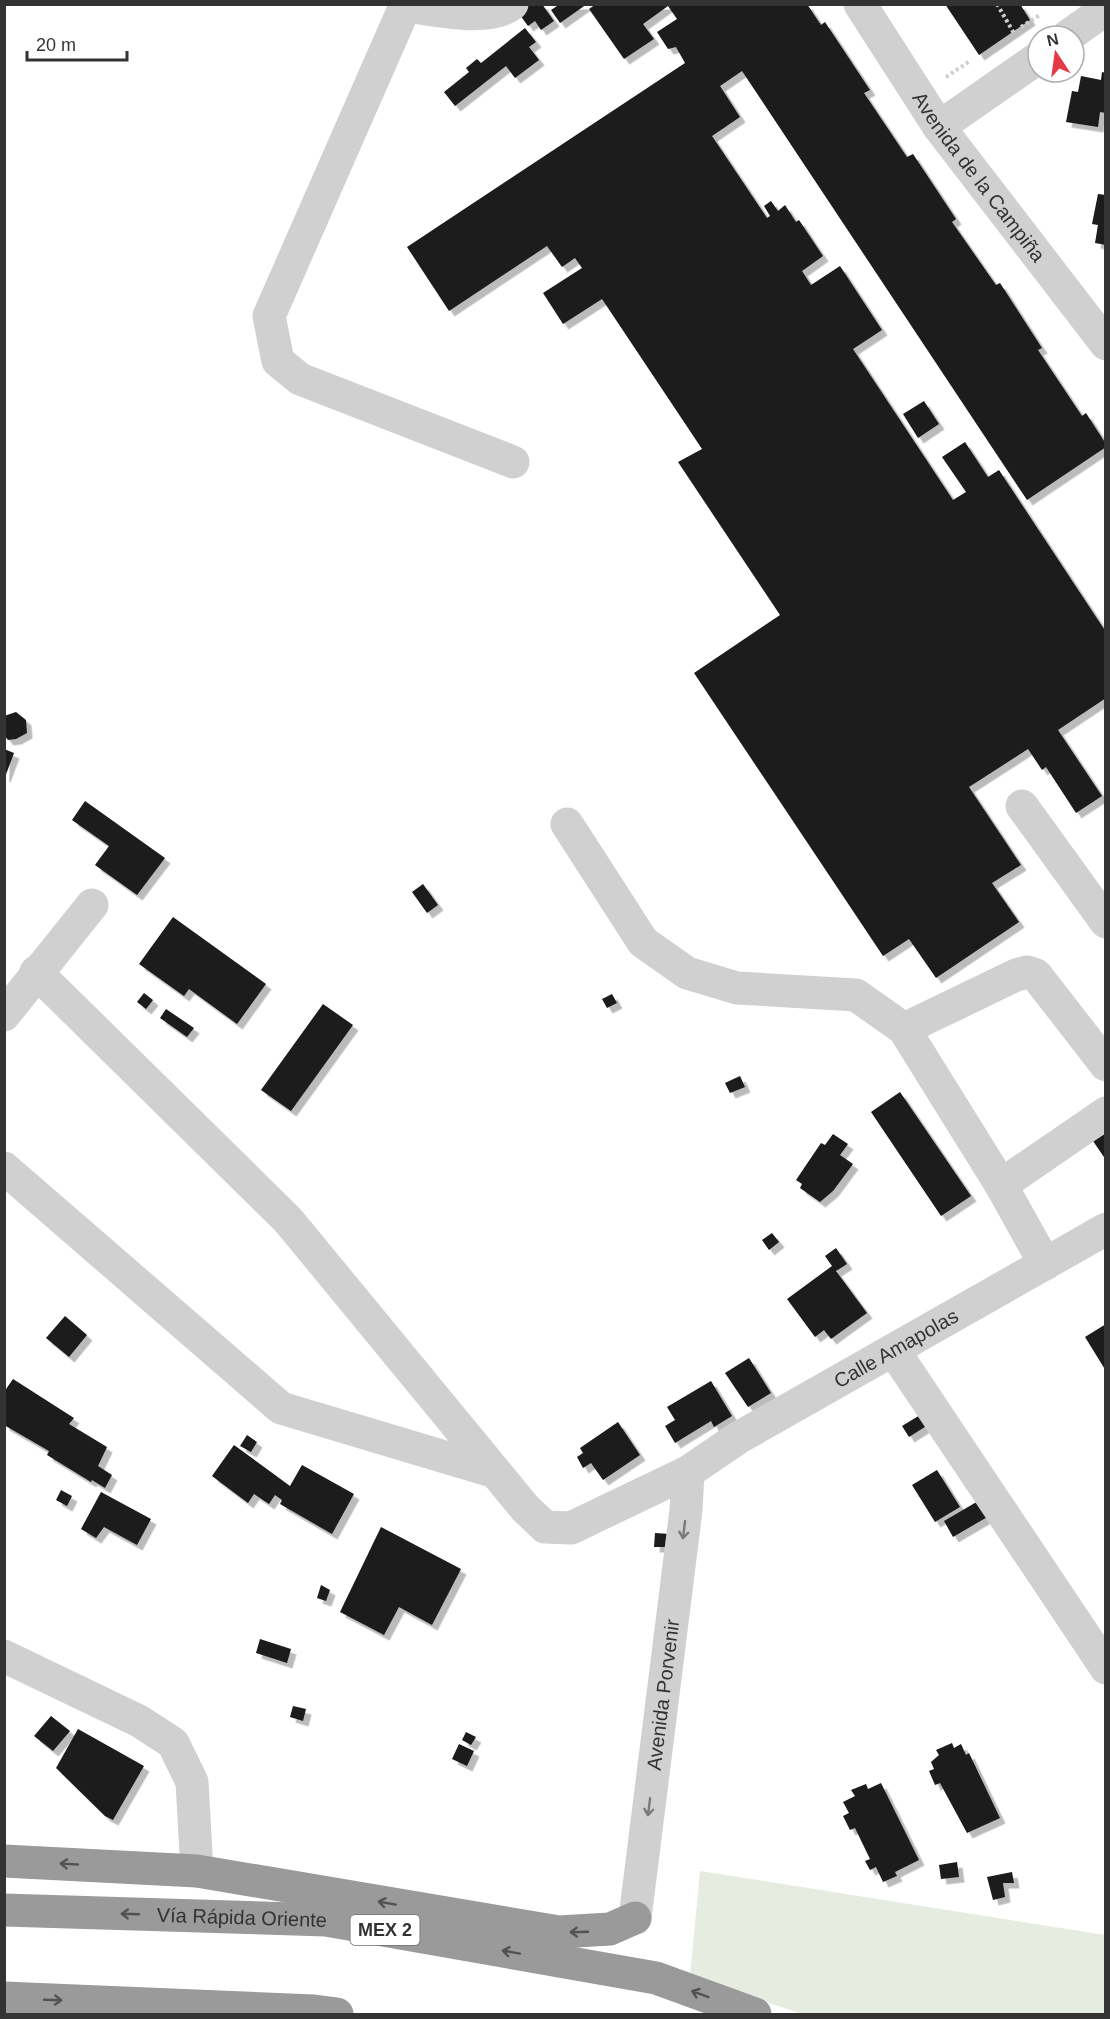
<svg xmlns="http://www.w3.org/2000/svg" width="1110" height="2019" viewBox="0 0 1110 2019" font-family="Helvetica,sans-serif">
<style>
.green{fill:#e6ecdf}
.building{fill:#1a1a1a;filter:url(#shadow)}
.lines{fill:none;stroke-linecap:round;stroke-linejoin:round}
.path{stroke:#cdcdcd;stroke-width:4;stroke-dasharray:3 3;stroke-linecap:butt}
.minor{stroke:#d0d0d0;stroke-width:33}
.highway{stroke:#9a9a9a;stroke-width:33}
.oneway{stroke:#7a7a7a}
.oneway2{stroke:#525252}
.labels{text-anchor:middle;stroke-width:6;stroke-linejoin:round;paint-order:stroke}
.shield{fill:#fff;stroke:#707070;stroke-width:1.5}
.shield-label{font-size:18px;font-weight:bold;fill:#333}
.street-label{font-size:20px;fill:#333;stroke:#fff}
</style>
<defs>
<filter id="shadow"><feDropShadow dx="5.5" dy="5.5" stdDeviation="0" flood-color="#0004"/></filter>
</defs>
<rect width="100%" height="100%" fill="#fff"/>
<!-- green -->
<path class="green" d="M700 1871 1105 1935V2014H802L690 1976Z"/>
<!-- building -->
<path class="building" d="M512 4H542L554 21 541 30 535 21 528 26Z
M560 4H587L560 23 551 10Z
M596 4H807L821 25 825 22 870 90 864 93 907 157 913 154 956 219 952 222 996 285 1000 283 1042 348 1038 350 1082 416 1086 413 1106 444V447L1027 500 742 71 720 86 740 117 712 136 767 218 770 216 764 206 771 201 778 211 785 205 796 222 799 220 823 256 802 271 811 285 840 266 882 330 853 349 953 500 966 492 942 457 965 442 988 477 999 470 1106 632V698L1058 730 1102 796 1076 813 1046 767 1042 770 1028 749 969 787 1021 865 992 883 1019 922 936 978 909 939 883 956 694 673 780 615 678 462 702 449 602 299 563 324 543 293 582 268 575 258 562 267 547 246 449 311 407 247 685 63 676 47 668 49 657 32 677 19 668 6 643 24 654 39 624 59 589 9Z
M945 4H1020L1030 20 979 55Z
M525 28 536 42 529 47 539 60 515 78 506 66 455 106 444 92 469 72 466 68 477 59 481 63Z
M1102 72 1106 73V113L1100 112 1098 127 1066 122 1072 91 1078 92 1081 76 1101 80Z
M1098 194 1106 195V245L1095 243 1098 225 1092 224Z
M924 401 939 424 918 438 903 414Z
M16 712 26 720 27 733 16 739 8 740 4 735V716Z
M4 749 14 753 5 777H4Z
M85 801 165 858 137 895 95 865 109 846 72 820Z
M423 884 438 905 427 913 412 892Z
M173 917 266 984 237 1024 189 989 184 996 139 964Z
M144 993 153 1000 146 1009 137 1002Z
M612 994 617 1003 607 1008 602 999Z
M323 1004 353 1025 291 1111 261 1090Z
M166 1009 194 1028 187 1037 160 1018Z
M740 1076 745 1087 730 1093 725 1083Z
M900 1092 971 1196 941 1216 871 1112Z
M1106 1133V1160L1093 1141Z
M833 1134 848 1144 840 1155 853 1164 833 1191 820 1202 800 1188 802 1184 796 1180 821 1143 825 1145Z
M772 1233 779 1242 769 1250 762 1240Z
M836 1248 847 1264 836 1271 867 1313 831 1339 824 1330 815 1337 787 1299 832 1266 825 1256Z
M65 1316 87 1335 69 1357 46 1338Z
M1106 1324V1371L1085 1337Z
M749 1358 771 1393 748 1407 725 1373Z
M13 1379 74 1418 69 1424 107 1447 98 1466 112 1475 105 1488 92 1480 91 1482 47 1455 49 1451 4 1425V1392Z
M711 1381 732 1416 714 1427 711 1421 675 1443 665 1426 675 1420 667 1407Z
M925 1412 931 1423 909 1437 902 1426Z
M618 1422 640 1455 603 1480 591 1463 583 1468 577 1457 583 1453 580 1448Z
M247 1435 257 1442 251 1452 240 1446Z
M234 1445 290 1486 302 1465 354 1494 332 1534 280 1504 282 1500 275 1495 269 1504 254 1494 248 1503 212 1476Z
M937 1470 960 1507 935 1522 912 1485Z
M61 1490 72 1496 67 1506 56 1500Z
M101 1492 151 1519 137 1545 104 1527 96 1538 81 1529Z
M980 1500 989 1516 953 1537 944 1521Z
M381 1527 461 1569 432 1625 399 1607 384 1635 340 1612Z
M655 1533 670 1534 668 1547H654Z
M321 1585 330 1590 326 1601 317 1598Z
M260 1639 291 1649 287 1663 256 1653Z
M293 1706 306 1709 303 1721 290 1717Z
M51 1716 70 1731 53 1751 34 1736Z
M78 1729 144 1766 113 1820 105 1816 56 1768Z
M466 1732 476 1737 471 1745 462 1740Z
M952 1743 954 1748 961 1744 966 1755 969 1753 1000 1818 967 1833 940 1783 935 1785 929 1771 934 1769 931 1762 939 1755 936 1750Z
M459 1744 474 1751 467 1766 452 1759Z
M881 1783 919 1860 895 1872 897 1876 883 1882 876 1867 870 1870 865 1861 870 1859 855 1828 850 1830 843 1816 849 1813 843 1802 855 1796 851 1790 866 1784 868 1789Z
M957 1862 959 1877 941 1879 939 1865Z
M1012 1872 1014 1883H1003L1005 1897 993 1900 987 1877Z"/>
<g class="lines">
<!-- path -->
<path class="path" d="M997 4 1015 35
M1021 27 1040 15
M946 77 970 61"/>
<!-- minor -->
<g class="minor">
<path d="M406 4 269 316 278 361 300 379 513 462"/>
<path id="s1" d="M860 4 939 127 1106 344"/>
<path d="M406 6C435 9 488 23 512 4"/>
<path d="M1068 36 1106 9"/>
<path d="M939 127 1038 58"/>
<path d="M1022 806 1106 922"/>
<path d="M567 824 643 942 687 973 737 988 856 995 904 1029 1001 1185 1045 1264"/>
<path id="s2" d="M36 972 288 1220 525 1508 545 1527 571 1528 688 1472 738 1438 1106 1229"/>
<path d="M4 1015 92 905"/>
<path d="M904 1029 1016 975 1027 972 1036 975 1106 1065"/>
<path d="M4 1168 281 1408 495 1472"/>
<path d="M1001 1185 1106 1113"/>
<path d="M894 1351 1106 1668"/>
<path d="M4 1656 139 1721 173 1743 192 1782 197 1871"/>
<path id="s3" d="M635 1918 686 1510 688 1472"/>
</g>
<!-- highway -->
<g class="highway">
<path d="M4 1861 197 1871 559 1932 610 1929 635 1918"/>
<path id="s4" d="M4 1910 326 1920 656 1978 755 2014"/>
<path d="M4 1998 314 2011 337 2014"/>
</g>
</g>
<!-- one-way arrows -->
<defs><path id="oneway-shaft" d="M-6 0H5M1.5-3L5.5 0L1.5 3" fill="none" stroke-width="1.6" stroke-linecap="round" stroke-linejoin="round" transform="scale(1.5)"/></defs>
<g class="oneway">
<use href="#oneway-shaft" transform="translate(684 1530) rotate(97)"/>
<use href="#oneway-shaft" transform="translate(649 1807) rotate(97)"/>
</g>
<g class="oneway2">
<use href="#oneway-shaft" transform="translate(69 1864) rotate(-177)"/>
<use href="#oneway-shaft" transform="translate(387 1903) rotate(-170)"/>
<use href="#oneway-shaft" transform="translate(130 1914) rotate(-178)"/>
<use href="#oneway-shaft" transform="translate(579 1932) rotate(178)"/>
<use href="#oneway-shaft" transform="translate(511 1952) rotate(-170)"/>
<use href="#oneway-shaft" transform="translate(700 1994) rotate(-160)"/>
<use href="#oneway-shaft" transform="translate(53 2000) rotate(2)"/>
</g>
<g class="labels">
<!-- shield labels -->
<rect class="shield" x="350.5" y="1915" width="69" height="30" rx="4.5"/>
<g class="shield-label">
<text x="385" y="1936">MEX 2</text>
</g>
<!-- street labels -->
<g class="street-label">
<text dy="7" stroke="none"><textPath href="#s1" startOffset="210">Avenida de la Campiña</textPath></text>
<text dy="7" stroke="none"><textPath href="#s2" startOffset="1152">Calle Amapolas</textPath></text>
<text dy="7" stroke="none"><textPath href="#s3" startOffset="225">Avenida Porvenir</textPath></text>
<text dy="7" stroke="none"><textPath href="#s4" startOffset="238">Vía Rápida Oriente</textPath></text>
</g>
</g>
<!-- border -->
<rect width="1110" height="2019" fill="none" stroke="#333333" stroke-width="12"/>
<!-- north arrow -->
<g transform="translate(1056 54) rotate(347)"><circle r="28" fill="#ffffff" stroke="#adadad" stroke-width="1.5"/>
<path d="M0-4.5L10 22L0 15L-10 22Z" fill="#e63946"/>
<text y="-9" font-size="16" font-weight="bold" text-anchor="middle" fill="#333333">N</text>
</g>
<!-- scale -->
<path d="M27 51v9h100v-9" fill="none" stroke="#333333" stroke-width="3"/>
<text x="36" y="51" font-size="18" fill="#333333" stroke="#ffffff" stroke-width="4.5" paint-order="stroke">20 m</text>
</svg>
